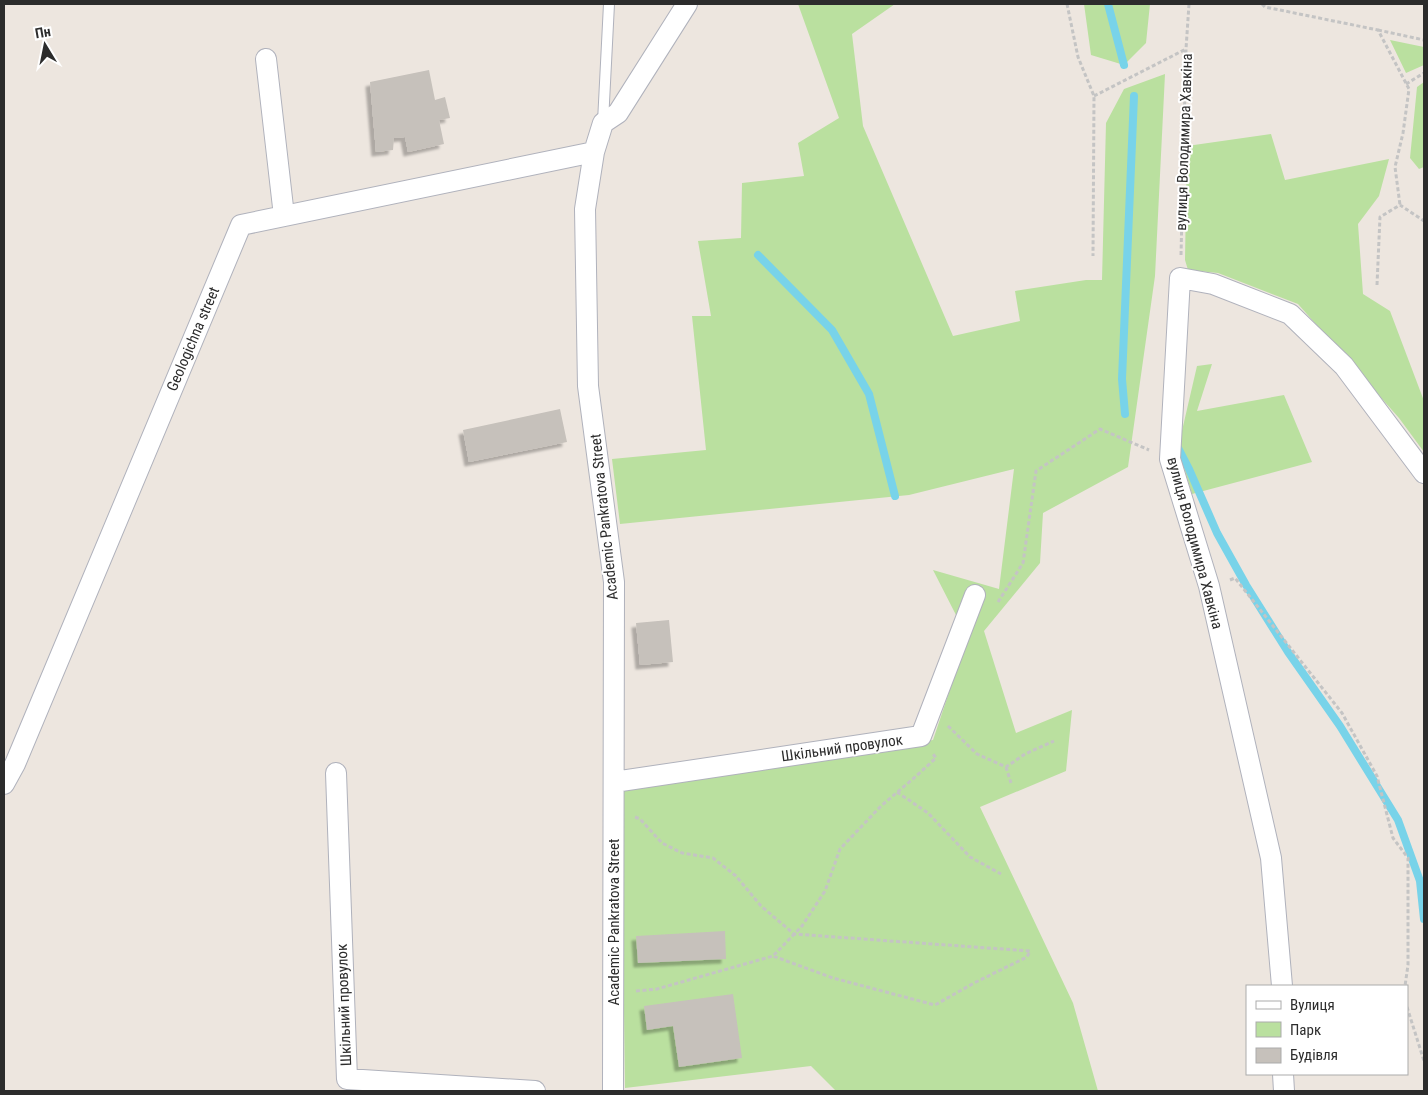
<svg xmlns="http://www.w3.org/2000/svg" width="1428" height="1095" viewBox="0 0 1428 1095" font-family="'Roboto Condensed',sans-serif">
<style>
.green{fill:#bae09f}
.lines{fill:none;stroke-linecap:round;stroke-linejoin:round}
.stream{stroke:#78d3e9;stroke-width:8}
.building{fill:#c6c1bb;filter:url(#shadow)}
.lane-casing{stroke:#b0b2bc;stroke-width:12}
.street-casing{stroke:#b0b2bc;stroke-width:22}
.path{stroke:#c4c4c4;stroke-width:3;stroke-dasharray:4 2.5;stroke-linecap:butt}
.lane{stroke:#fff;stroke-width:10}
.street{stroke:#fff;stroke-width:20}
.labels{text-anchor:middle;stroke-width:4;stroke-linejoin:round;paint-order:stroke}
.street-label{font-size:15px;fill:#2c2c2c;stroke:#fff}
</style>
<defs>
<filter id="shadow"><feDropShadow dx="-4.5" dy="4.5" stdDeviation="1" flood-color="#0004"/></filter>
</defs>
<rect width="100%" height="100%" fill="#ede6df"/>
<!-- green -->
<path class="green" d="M798 4H895L852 34 863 126 953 336 1020 321 1015 291 1086 280H1102L1106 123 1124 89 1165 74 1155 276 1128 467 1043 513 1040 563 984 631 1016 733 1072 710 1066 771 980 807 1073 1003 1098 1091H836L811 1066 625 1088 621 787 933 740 971 627 956 615 933 570 999 589 1014 469 909 495 620 524 612 459 706 450 692 316H711L698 241 741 238 742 183 804 176 798 143 839 118Z
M1084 4H1150L1146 43 1124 65 1091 55Z
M1390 40 1424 47V65L1406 73Z
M1424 82V167L1419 169 1410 158 1417 87Z
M1271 134 1285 180 1389 159 1379 196 1358 224 1363 294 1390 311 1424 401V452L1399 418 1298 304 1218 273 1188 270 1185 260 1187 146Z
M1212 364 1197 411 1284 395 1312 462 1192 494 1178 448 1197 366Z"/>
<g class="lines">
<!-- stream -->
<path class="stream" d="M1108 4 1124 65
M758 255 832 330 869 394 895 496
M1125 414 1122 379 1134 96
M1176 444 1189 469 1217 533 1246 585 1288 652 1340 726 1398 820 1420 881 1424 919"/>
</g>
<!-- building -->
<path class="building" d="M429 70 435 100 445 97 450 118 439 120 444 144 408 152 405 137 394 138 393 150 376 152 370 82Z
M560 409 567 442 469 462 463 430Z
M669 620 673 662 640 665 636 623Z
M725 931 726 959 638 963 636 936Z
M733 994 742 1058 679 1067 673 1026 647 1030 644 1006Z"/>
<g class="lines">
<!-- lane casing -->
<g class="lane-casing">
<path id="lane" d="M603 122 609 4"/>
</g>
<!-- street casing -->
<g class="street-casing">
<path id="street" d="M266 59 284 216
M336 773 347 1079 535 1091
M614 782 921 736 975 595
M4 784 15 764 241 225 594 152
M1282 986 1271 858 1209 586 1170 459 1180 278 1213 284 1290 314 1344 366 1424 473
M1283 1074 1284 1091
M613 1091 614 582 588 386 585 209 594 152 603 123 618 113 687 4"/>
</g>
<!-- path -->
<path class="path" d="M1067 4 1078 57 1094 96 1093 256
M1262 4 1265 7 1378 30 1409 89 1403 133 1395 167 1400 205
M1378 30 1424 40
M1406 84 1424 73
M1094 96 1186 49
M1181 255 1186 49 1189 4
M1377 285 1380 217 1400 205 1424 221
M1230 580 1235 578 1342 713 1377 776 1393 838 1408 858V965L1405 986
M998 602 1023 563 1036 471 1100 429 1149 450
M948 726 977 754 1006 767 1025 754 1054 741
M1006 767 1011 783
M897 792 928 813 970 857 1001 874
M635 817 640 819 662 843 682 853 713 858 736 876 761 906 794 934 1030 951 1027 957 974 983 935 1005 833 978 773 956
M636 991 657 989 773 956 802 926 825 891 840 849 881 806 914 778 936 758 933 754
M1407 1007 1424 1061"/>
<!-- lane -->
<use href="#lane" class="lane"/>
<!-- street -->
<use href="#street" class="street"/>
</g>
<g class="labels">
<!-- street labels -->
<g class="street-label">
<text transform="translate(1184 142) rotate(-88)" y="5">вулиця Володимира Хавкіна</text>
<text transform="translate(193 339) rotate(-67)" y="5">Geologichna street</text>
<text transform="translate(604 517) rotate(-96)" y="5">Academic Pankratova Street</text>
<text transform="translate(1195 543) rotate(75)" y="5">вулиця Володимира Хавкіна</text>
<text transform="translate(842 748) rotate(-8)" y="5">Шкільний провулок</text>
<text transform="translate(614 922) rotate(-90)" y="5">Academic Pankratova Street</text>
<text transform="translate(344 1005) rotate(-92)" y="5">Шкільний провулок</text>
</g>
</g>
<!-- border -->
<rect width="1428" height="1095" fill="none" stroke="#2c2c2c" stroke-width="10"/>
<!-- legend -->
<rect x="1246" y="985" width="162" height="90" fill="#ffffff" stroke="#ababab"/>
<rect x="1256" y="1001" width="25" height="8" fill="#ffffff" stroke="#ababab"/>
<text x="1290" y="1010" font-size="15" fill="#2c2c2c">Вулиця</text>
<rect x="1256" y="1022" width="25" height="15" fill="#bae09f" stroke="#ababab"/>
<text x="1290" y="1035" font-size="15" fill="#2c2c2c">Парк</text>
<rect x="1256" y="1048" width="25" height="15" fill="#c6c1bb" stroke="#ababab"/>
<text x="1290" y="1060" font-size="15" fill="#2c2c2c">Будівля</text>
<!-- north arrow -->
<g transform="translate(45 45) rotate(350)" stroke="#ffffff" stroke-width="4" paint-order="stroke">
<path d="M0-4L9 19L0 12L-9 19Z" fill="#2c2c2c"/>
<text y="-8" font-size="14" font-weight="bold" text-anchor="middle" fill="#2c2c2c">Пн</text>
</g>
</svg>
